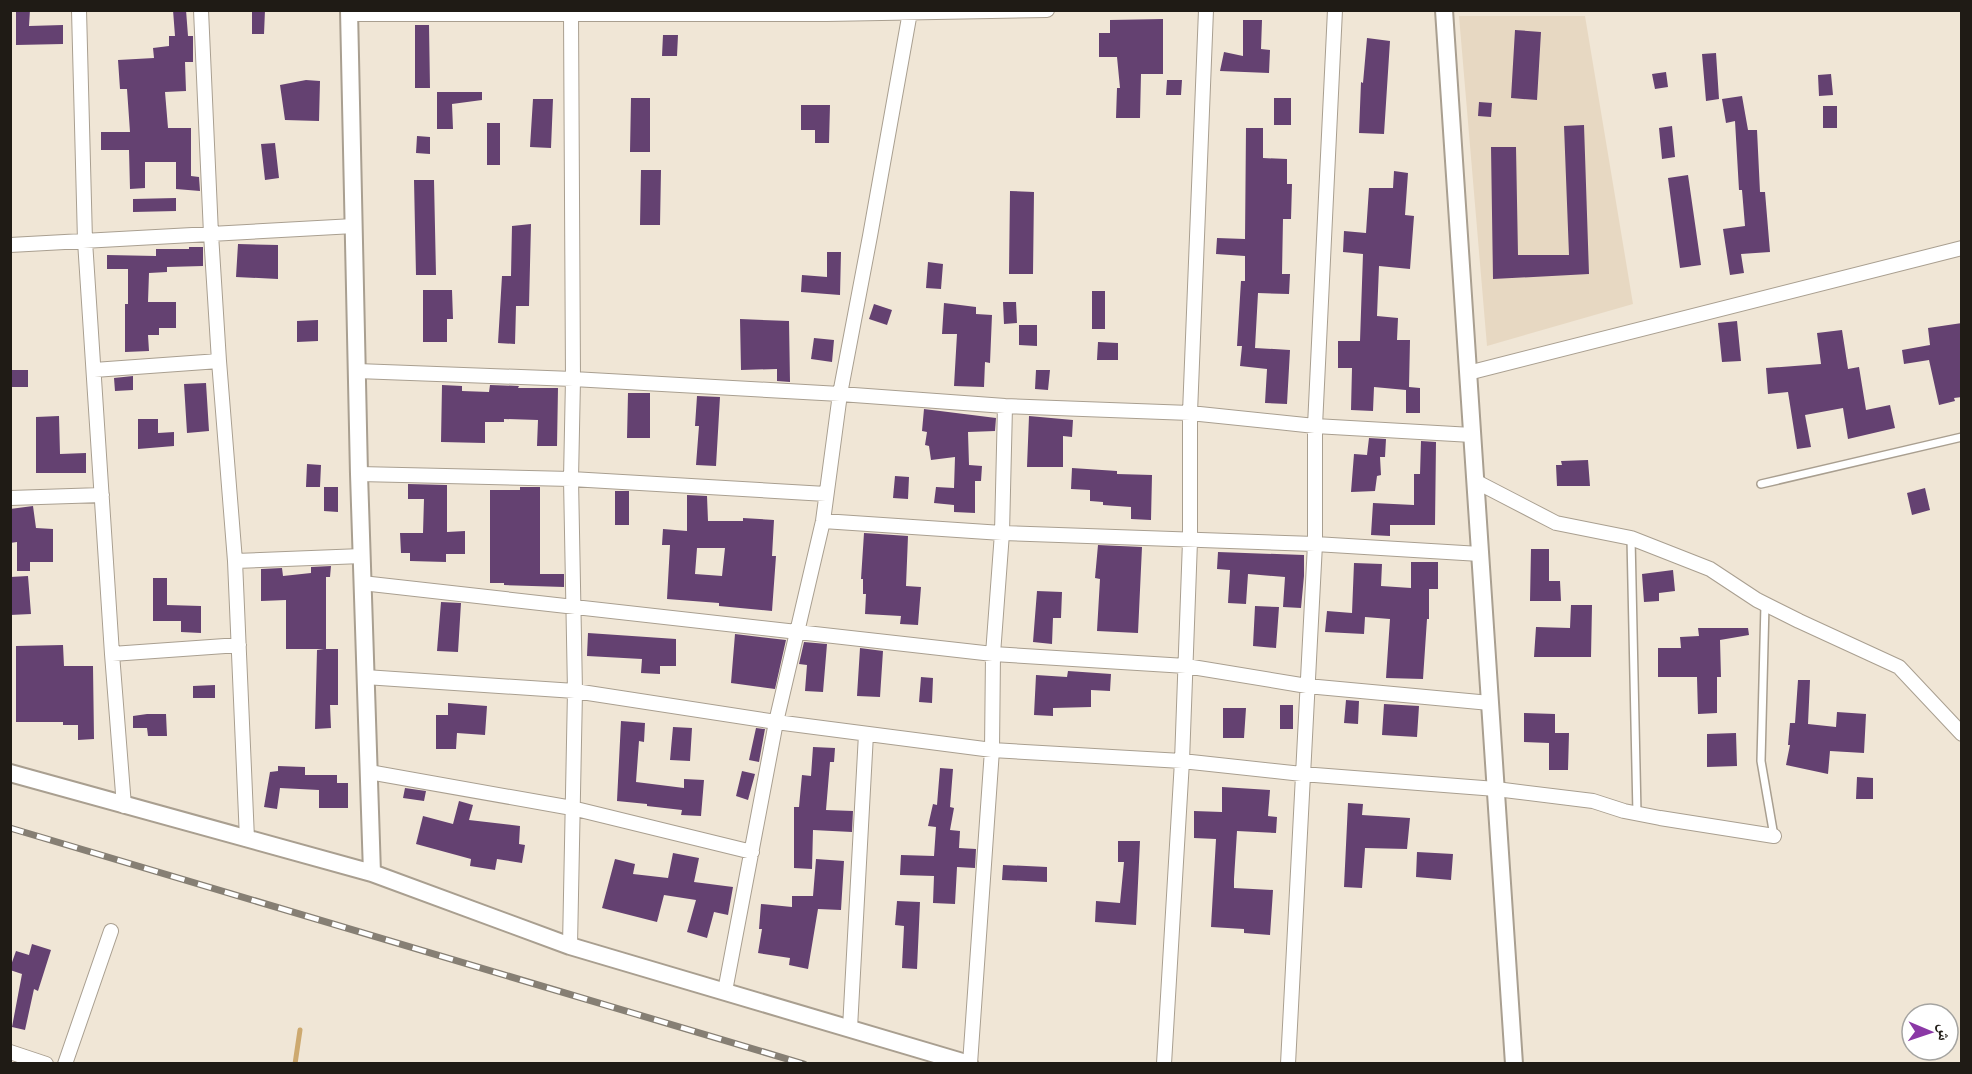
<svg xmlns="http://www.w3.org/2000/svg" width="1972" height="1074" viewBox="0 0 1972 1074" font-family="Raleway,'Noto Naskh Arabic',sans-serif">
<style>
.built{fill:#e7d8c2}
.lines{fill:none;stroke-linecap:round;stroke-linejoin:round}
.stream{stroke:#cda96f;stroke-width:5}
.building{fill:#644171;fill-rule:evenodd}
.service-casing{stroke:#a99f90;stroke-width:10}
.minor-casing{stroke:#a99f90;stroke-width:16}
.tertiary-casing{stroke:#a99f90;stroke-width:20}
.service{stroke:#fff;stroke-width:7}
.minor{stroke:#fff;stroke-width:14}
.tertiary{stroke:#fff;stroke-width:16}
.rail-casing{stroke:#867f74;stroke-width:7}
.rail{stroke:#fff;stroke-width:4.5;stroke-dasharray:14;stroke-linecap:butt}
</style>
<rect width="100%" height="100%" fill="#f0e6d6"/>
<!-- built -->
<path class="built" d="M1459 16H1585L1633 304 1487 346Z"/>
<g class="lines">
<!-- stream -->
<path class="stream" d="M295 1064 300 1030"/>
</g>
<!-- building -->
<path class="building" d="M16 10H30L29 26 63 25V44L16 45Z
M173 10H186L188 36H193V62H185L186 91 165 92 168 128H191V176L199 177 200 191 176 189V162H145V188L130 189 129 150H101V132H130L127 89H120L118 60 154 58 153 48 169 46V36H175Z
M252 10H265L264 34H252Z
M1163 19V74H1141L1140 118H1116L1117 88H1120L1117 57H1099V33H1110V20Z
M1243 20H1262L1261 49 1270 50 1269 73 1220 71 1224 52 1243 56Z
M415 25H429L430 88H415Z
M1515 30 1541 32 1537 100 1511 98Z
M663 35H678L677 56H662Z
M1367 38 1390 41 1384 134 1359 133 1361 82 1363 83Z
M1716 53 1719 99 1706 101 1702 54Z
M1666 72 1668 87 1655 89 1652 74Z
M1831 74 1833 95 1819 96 1818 75Z
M306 80 320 81 319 121 285 120 280 85Z
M1167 80H1182L1181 95H1166Z
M437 92H482V100L452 104 453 129H437Z
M1742 96 1748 130H1757L1760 192H1765L1770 252 1741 254 1744 273 1730 275 1723 229 1745 226 1742 190H1739L1735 121 1726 123 1722 99Z
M631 98H650V152H630Z
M1274 98H1291V125H1274Z
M533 99H553L551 148 530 147Z
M1479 102 1492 103 1491 117 1478 116Z
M801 105H830L829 143H815V130H801Z
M1823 106H1837V128H1823Z
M487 123H500V165H487Z
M1584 125 1589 274 1493 279 1491 147H1516L1518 255H1569L1564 126Z
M1672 126 1675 157 1662 159 1659 128Z
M1246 128H1263V158L1287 159V184H1292L1291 219H1283L1282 274H1290L1289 294 1258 293 1255 348 1290 350 1287 404 1265 403 1267 369 1240 366 1242 346H1237L1241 281H1245V256L1216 254 1217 238 1245 239Z
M417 136 430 137V154L416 153Z
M275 143 279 178 265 180 261 144Z
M641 170H661L660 225H640Z
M1394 171 1408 173 1405 215 1414 216 1410 269 1379 266 1377 316 1398 318 1397 340H1410L1409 387 1420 388V413H1406V390L1374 387 1373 411 1351 410 1352 368H1338V341H1360L1363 254 1343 252 1344 231 1366 233 1369 188H1393Z
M1688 175 1701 265 1680 268 1668 178Z
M414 180H434L436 275H416Z
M1010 191 1034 192 1033 274H1009Z
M176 198V211L133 212V199Z
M531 224 529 306H516L515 344 498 343 502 276H511L512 226Z
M238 244 278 245V279L236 277Z
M189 247H203V266L167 267V272L149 273 148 302H176V328H159V335H148L149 351 125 352V304H128V269H107V255L156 256V249H189Z
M827 252H841L840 295 801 292 802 275 827 277Z
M928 262 943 264 941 289 926 288Z
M423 290H452L453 319H447V342H423Z
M1092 291H1105V329H1092Z
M1003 302H1016L1017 323 1004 324Z
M944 303 976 307V314L992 315 990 363 985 362 984 387 954 386 957 334H942Z
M874 304 892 310 887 325 869 319Z
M740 319 789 321 790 382 777 381V369L741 370Z
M318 320V341L297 342V321Z
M1737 321 1741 361 1722 362 1718 323Z
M1962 323V397L1954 398 1955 401 1939 405 1929 360 1904 364 1902 350 1930 345 1928 328Z
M1019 325H1037V346L1019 345Z
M1842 330 1848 369 1859 367 1866 410 1890 405 1895 428 1848 439 1843 408 1805 415 1811 447 1797 449 1788 392 1768 394 1766 368 1821 364 1817 333Z
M814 338 834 340 832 362 811 359Z
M1098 342 1118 343V360H1097Z
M10 370H28V387H10Z
M1036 370H1050L1048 390 1035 389Z
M133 376V390L115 391 114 378Z
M206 383 209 431 187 433 184 384Z
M442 385 462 386V391L489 392 490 385 519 386 518 388H558L557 446H537L538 420 504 419V422H485V443L441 442Z
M628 393H650V438H627Z
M697 396 720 397 716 466 696 465 699 426H695Z
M924 409 996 418 995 431 968 432 969 465 982 466 981 481H975V513L954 512V505L934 503 936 487 954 488 955 457 931 460 929 446 925 445 927 432 922 431Z
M59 416 60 454 86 453V473H36V417Z
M1029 416 1073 420 1072 437 1063 436V467H1027Z
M138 419H158V433L174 432V446L138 449Z
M1369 438 1386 439 1385 457H1380L1381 475 1377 476 1375 491 1351 492 1354 454 1367 455Z
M1421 441 1436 442 1435 525H1390V536L1371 535 1373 503 1414 505V474H1420Z
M1588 460 1590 486H1557L1556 465H1562L1561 461Z
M307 464 321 465 320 487H306Z
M1072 468 1117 471V474L1152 475 1151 520 1131 519V507L1103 505V502L1090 501V490L1071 489Z
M895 476 909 477 908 499 893 498Z
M408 484 447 485V532L465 531V554H446V562L410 561V553H401L400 533H423L424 499H408Z
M324 487H338V512L324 511Z
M520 487H540V574H564V587L504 585V583H490V490H520Z
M1925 488 1930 510 1912 515 1907 493Z
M615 491H629V525H615Z
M687 495 707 496 708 521H743V518L774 520 772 556H776L772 611 719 606V603L667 599 670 545H662L663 529 687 531ZM697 548H725L722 576 695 574Z
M33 506 36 528 53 529V562H30V571H17V542L10 543V509Z
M864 533 908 536 906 586 921 587 918 625 900 624 901 616 865 614 866 594H863V579H861Z
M1098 545 1142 547 1138 633 1097 631 1100 579 1095 578Z
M1531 549H1549V581H1560L1561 601H1530Z
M1218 552 1304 555V576L1301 608 1283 607 1285 577 1248 574 1246 604 1228 603 1230 570 1217 569Z
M1411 562H1438V589H1429V619H1427L1423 679 1386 678 1390 619 1365 617 1364 634 1325 632 1327 611 1352 613 1354 563 1382 564 1381 586 1411 588Z
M331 566 330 577H326V649H338V705H330L331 728 315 729 317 650 324 649H286V600L261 601V569L282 568 283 576 311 573V567Z
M1673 570 1675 591 1659 593V601L1644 602 1642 574Z
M28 576 31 614 10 615V577Z
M153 578H167V605L201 606V633L181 632V621H153Z
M1037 591 1062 592 1061 618H1053L1052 644 1033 642Z
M441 602 461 603 458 652 437 651Z
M1571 605H1592L1591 657H1534L1536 627 1570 628Z
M1255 606 1279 607 1276 648 1253 646Z
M1698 628H1748L1749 635 1720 640 1721 677H1717V713L1698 714 1697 677H1658V648H1681L1680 637 1699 636Z
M588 633 676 639V666H660V674L641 673 642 659 587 656Z
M735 634 786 640 775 689 731 683Z
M804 642 827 644 823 692 805 691 807 665 799 664Z
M63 645 64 666H93L94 739 78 740V725H63V722H16V646Z
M860 648 883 651 880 697 857 696Z
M1068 671 1111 674 1110 691 1091 690V707L1053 708V716L1034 715 1036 675 1067 677Z
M921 677 933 678 932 703 919 702Z
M1798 680H1810L1808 724 1836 727 1837 712 1866 714 1864 753 1830 751 1828 774 1786 765 1790 745H1788L1790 723H1795Z
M215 685V698H193V686Z
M1346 700 1359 701 1358 724 1344 723Z
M448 703 487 706 485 735 457 733 456 749H436V715H448Z
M1384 704 1419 706 1417 737 1382 735Z
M1280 705H1293V729H1280Z
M1223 708H1246L1244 738H1223Z
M1524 713 1555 714V733H1569L1568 770H1549V743L1524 742Z
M147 714H166L167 736H148L147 728H133V716Z
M621 721 645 723 644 742 639 741 636 782 684 788V779L704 780 701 816 681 815 682 810 647 806V804L617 801Z
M673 727 692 728 690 761 670 760Z
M756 728 765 729 759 762 749 760Z
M1736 733 1737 766 1707 767V734Z
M813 747 835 748 834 762H830L826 810 853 811 852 832 813 830 812 869 794 868V807H799L802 775 811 776Z
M278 766 305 767V775H337V783H348V808H319V790L280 788 277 809 264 807 270 772 278 771Z
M940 768 953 769 950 807 954 808 950 830 960 831 959 848 976 849 975 868 957 867 955 904 933 903 934 876 900 875 901 855 934 856 936 827 928 826 933 804 937 805Z
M742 771 755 774 748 800 736 796Z
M1857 777 1873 778V799H1856Z
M1222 787 1270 790 1268 816 1277 817 1276 833 1237 831 1234 879V888L1273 890 1270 935 1244 933V929L1211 927 1216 839 1194 838V811L1222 812Z
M405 788 426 791 424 801 403 798Z
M459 801 473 805 469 820 520 826 519 844 525 845 522 863 497 859 495 870 470 866 471 859 416 844 423 816 453 824Z
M1348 803 1363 804 1362 815 1410 818 1407 849 1365 848 1362 888 1344 887Z
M1118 841H1140L1136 925 1095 922 1096 901 1120 903 1124 862H1118Z
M1417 852 1453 854 1451 880 1416 877Z
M673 853 699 858 694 882 733 887 728 915 714 912 707 938 687 932 696 900 664 895 657 922 602 908 615 859 635 864 633 874 668 878Z
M816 859 844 861 841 910 818 909 808 969 789 965 790 958 758 953 762 929H759L761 904 792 907V896H813Z
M1003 865 1047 867V882L1002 880Z
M897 901 920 902 917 969 902 968 904 926 895 925Z
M32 944 51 950 38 991 34 989 25 1030 12 1027 22 974 10 970V968L16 951 29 955Z"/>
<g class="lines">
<!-- service casing -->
<g class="service-casing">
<path id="service" d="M1761 484 1962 437
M1631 538 1637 814
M1765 604 1761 761 1774 836"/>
</g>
<!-- minor casing -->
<g class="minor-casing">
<path id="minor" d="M79 10 85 241 112 654 124 806
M201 10 211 234 219 361 235 561 247 839
M350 14H827L1047 10
M10 245 354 226
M94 370 219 361
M357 371 573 379 840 394 1005 406 1190 413 1315 426 1472 435
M1468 373 1962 248
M359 474 571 479 826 494
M1475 481 1556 523 1631 538 1710 569 1757 600 1799 621 1899 667 1962 734
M10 498 102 495
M823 521 1002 533 1315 544 1480 554
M235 561 362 556
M362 583 993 654 1186 666 1307 686 1490 703
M112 654 239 645
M365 677 575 691 776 722 992 750 1182 761 1302 774 1496 789 1593 801 1624 811 1660 818 1774 836
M369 772 572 808 752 852
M570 946 575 691 571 479 573 379 571 13
M725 991 776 722 823 521 840 394 870 236 910 12
M850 1028 866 734
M10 1052 46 1064
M65 1064 111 931
M970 1064 992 750 993 654 1002 533 1005 406
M1164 1064 1182 761 1190 541V413L1206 10
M1288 1064 1315 544V426L1335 10"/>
</g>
<!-- tertiary casing -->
<g class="tertiary-casing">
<path id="tertiary" d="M349 10 359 474 372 873
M1444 10 1514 1064
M10 773 372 873 570 946 969 1064"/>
</g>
<!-- service -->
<use href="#service" class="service"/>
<!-- minor -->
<use href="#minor" class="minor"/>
<!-- tertiary -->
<use href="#tertiary" class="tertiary"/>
<!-- rail casing -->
<g class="rail-casing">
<path id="rail" d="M10 828 804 1064"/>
</g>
<!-- rail -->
<use href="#rail" class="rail"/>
</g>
<!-- border -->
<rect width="1972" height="1074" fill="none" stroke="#1f1b15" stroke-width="24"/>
<!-- north arrow -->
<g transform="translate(1930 1032) rotate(92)"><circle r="28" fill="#ffffff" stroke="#a5a4a1" stroke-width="1.5"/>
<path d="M0-4.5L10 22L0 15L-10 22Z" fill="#8b38a6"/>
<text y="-9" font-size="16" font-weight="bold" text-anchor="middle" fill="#1f1b15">ش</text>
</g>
</svg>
